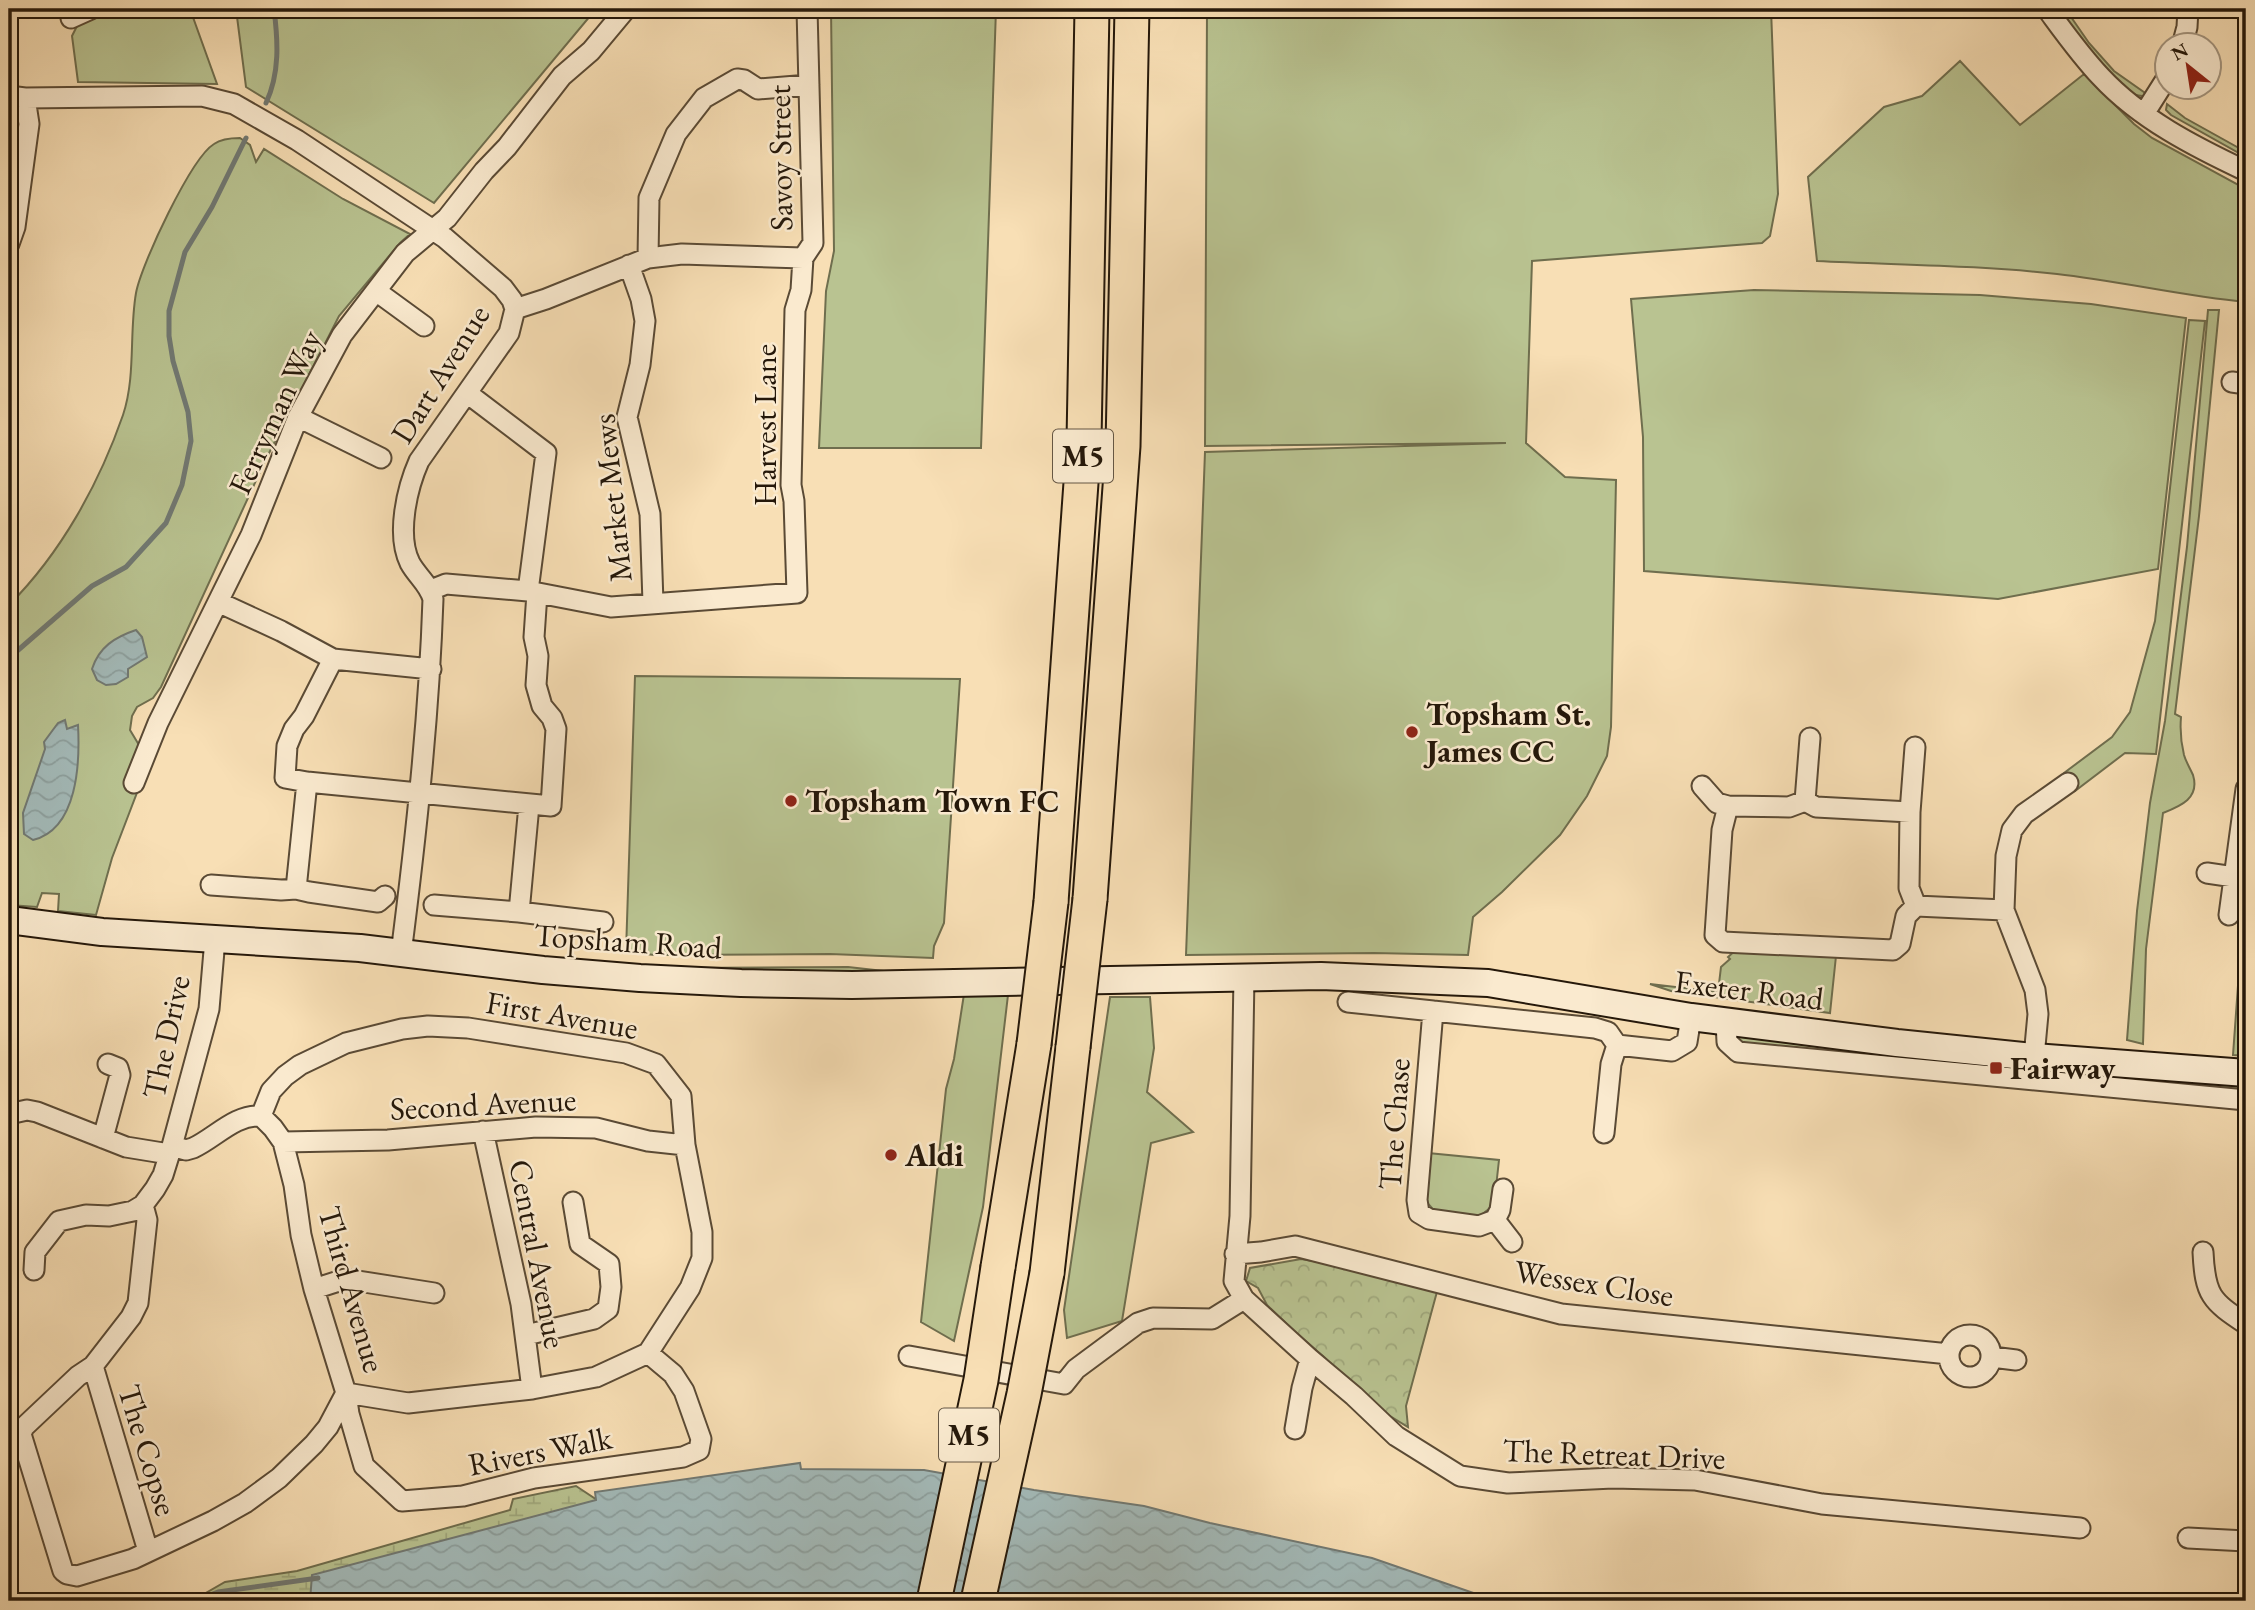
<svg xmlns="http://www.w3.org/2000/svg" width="2255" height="1610" viewBox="0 0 2255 1610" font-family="'EB Garamond',serif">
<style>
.green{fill:#b9c391;stroke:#6f6e4e;stroke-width:2}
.forest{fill:url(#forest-crowns);stroke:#6f6e4e;stroke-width:2}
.wetland{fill:url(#wetland-marsh);stroke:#6f6e4e;stroke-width:2}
.water{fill:url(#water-waves);stroke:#717973;stroke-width:2}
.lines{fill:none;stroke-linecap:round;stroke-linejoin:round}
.stream{stroke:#717973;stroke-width:5}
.street-casing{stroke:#5a4a35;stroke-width:23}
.secondary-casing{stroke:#25180a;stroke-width:30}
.highway-casing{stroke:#25180a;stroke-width:37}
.street{stroke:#faeacf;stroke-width:19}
.secondary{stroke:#faeacf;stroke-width:26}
.highway{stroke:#f8dfb5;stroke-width:33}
.highway-bridge-casing{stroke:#25180a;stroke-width:37;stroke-linecap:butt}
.highway-bridge{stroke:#f8dfb5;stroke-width:33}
.poi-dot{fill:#8f2418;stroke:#faeacf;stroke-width:2.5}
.labels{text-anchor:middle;stroke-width:5;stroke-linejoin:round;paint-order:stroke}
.shield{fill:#faeacf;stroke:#655745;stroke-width:2}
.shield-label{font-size:30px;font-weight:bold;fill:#25180a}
.street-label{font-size:32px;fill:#25180a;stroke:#faeacf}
.poi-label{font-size:32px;font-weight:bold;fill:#25180a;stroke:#faeacf;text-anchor:start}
</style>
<defs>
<pattern id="forest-crowns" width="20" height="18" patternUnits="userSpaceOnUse" patternTransform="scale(1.75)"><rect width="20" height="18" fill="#b9c391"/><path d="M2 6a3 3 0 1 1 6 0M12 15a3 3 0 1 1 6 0" fill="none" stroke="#9fa77c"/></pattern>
<pattern id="wetland-marsh" width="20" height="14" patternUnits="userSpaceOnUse" patternTransform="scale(1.75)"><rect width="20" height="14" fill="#b9c391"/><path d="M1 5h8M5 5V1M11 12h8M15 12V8" fill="none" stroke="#9fa77c"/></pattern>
<pattern id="water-waves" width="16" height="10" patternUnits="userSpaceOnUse" patternTransform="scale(1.75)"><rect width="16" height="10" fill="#a3bab9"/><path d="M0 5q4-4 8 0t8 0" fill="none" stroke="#8c9f9e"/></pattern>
</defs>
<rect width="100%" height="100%" fill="#f8dfb5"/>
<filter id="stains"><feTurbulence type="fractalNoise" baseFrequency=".00286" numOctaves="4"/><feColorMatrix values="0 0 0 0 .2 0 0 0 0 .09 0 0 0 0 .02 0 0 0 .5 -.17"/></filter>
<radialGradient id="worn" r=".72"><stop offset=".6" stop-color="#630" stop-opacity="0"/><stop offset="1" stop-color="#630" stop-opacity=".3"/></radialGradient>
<!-- green -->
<path class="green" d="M108 9H190L217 84 78 82 72 36 78 24Z
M236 9H596L434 203 246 87Z
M831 9H996L981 448H819L826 291 834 251Z
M1207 9H1771L1778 194 1770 236 1762 243 1532 261 1526 443 1565 477 1616 480 1611 727 1607 756 1587 796 1560 835 1502 892 1473 917 1468 955 1374 953 1186 955 1205 452 1506 443 1205 446Z
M2071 17 2089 43 2114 71 2148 95C2122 105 2078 38 2064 18Z
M1960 61 2020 125 2084 74 2134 124 2152 138 2246 189V302C2182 296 2120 281 2057 274 1977 265 1897 265 1817 261L1808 177 1884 107 1922 96Z
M2167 104 2185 118 2246 152V157L2171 115 2166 110Z
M240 138 250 145 256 162 264 149 343 199 410 234 400 243 339 316 265 461 161 687 153 698 137 707 132 716 130 730 139 745 138 790 112 858 96 915 58 911 59 894 42 893 37 907 9 905V605C61 553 99 484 123 415 136 376 129 333 136 293 141 265 191 158 214 144 221 139 232 138 240 138Z
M1754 290 1980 295 2091 304 2186 318 2158 569 1998 599 1644 571 1643 437 1631 299Z
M2208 310H2219L2199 516 2175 714 2181 717C2180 729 2181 743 2184 755 2186 762 2190 768 2193 775 2200 798 2181 806 2163 813L2146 949 2143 1044 2127 1040 2137 911 2150 803 2165 721 2187 547Z
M2189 320 2205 321 2156 754 2125 753 2075 791 2064 773 2112 737 2130 712 2155 621Z
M635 676 960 679 944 923 934 946 933 958 830 954 655 955 626 952Z
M2245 889 2246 890V1056L2233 1055Z
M1737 949 1836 956 1830 1013 1671 991 1650 984 1718 992 1721 967 1730 959 1728 957Z
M848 967 883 971V973L831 975 670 968Z
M964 994 1008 995 983 1207 954 1341 921 1322 946 1089 954 1059Z
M1110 997H1150L1154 1048 1147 1092 1193 1132 1151 1143 1122 1321 1067 1338 1064 1310Z
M1740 1034 1989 1061 1990 1068 1741 1044 1737 1040Z
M2065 1066 2246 1082V1092L2047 1073Z
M1428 1153 1499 1160 1494 1205 1476 1219 1438 1215 1423 1198Z"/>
<!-- forest -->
<path class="forest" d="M1301 1259 1355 1268 1438 1288 1406 1406 1408 1427 1367 1402 1324 1357 1295 1332 1267 1305 1258 1288 1246 1281 1250 1268Z"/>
<!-- wetland -->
<path class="wetland" d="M576 1486 597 1500 500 1601H192L225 1582 297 1571 510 1510 513 1499Z"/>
<!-- water -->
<path class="water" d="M136 630 142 637 147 657 128 669V677L116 684 106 685 97 680 92 669C99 647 115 637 136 630Z
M65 720 67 729 78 725C80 762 78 829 33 840L24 834 23 813 45 749 44 742 58 723Z
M800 1463 801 1469 924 1470 1034 1490 1144 1506 1210 1523 1372 1558 1485 1597 1535 1601H310L312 1575 596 1500 595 1492Z"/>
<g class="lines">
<!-- stream -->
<path class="stream" d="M266 103C280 73 278 41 274 9
M9 658 92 586 126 567 166 523 182 485 191 441 188 412 173 361 169 336V311L185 252 212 207 246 138
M195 1601 218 1592 318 1578"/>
<!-- street casing -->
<g class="street-casing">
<path id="street" d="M2047 9C2064 32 2081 56 2101 77 2140 119 2195 147 2246 171
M71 18 91 9
M2182 46 2187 27 2188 9
M9 96 25 98 202 96 234 104 297 140 445 238 503 288 512 300 515 309 509 333 419 461C407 488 396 535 410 563 417 576 429 584 433 599 429 718 416 836 401 954
M2144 114 2168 76
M9 244 15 227 29 124 25 98
M648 258 649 198 676 134 704 98 737 79 744 80 758 89 809 85
M629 265 641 299 645 321 640 365 627 417 650 514 653 603
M376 291 424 326
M515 309 546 299 648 258 682 254 803 258
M2232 382 2246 384
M467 393 546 453 528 591
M298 417 381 458
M431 590 446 584 528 591 611 607 797 593 794 501 791 485 795 310 801 290 803 258 813 243 807 9
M218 602 281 631 333 659 431 669
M333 659 304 716 294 729 287 746 285 778 307 782 551 806 556 729 552 718 542 706 536 685 538 656 534 637 537 593
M307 782 296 889 309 892 378 902 385 896
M134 783 158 723 251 535 298 417 342 335 405 253 447 218 484 171 507 147 562 76 591 51 626 9
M1702 786 1717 803 1728 806 1789 807 1805 801 1816 807 1910 812 1909 888 1916 906
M1805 801 1810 738
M529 805 519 912 603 922
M1728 806 1722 830 1715 935 1723 942 1893 950 1900 944 1906 916 1916 906 2004 910
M1910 812 1915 747
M2207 873 2234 877
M211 885 281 890 296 889
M434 905 519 912
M2229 915 2246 789
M1244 976 1240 1216 1234 1281 1244 1299 1310 1359 1302 1388 1295 1429
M1348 1002 1433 1011
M1726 1022 1727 1042 1738 1052 2246 1100
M2034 1057 2038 1014 2035 990 2004 910 2006 856 2012 830 2024 814 2068 783
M9 1114 27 1110 37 1112 126 1147 169 1154
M261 1116 273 1128 283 1142 294 1185 301 1235 314 1289 346 1393 349 1414 364 1466 402 1501 463 1496 534 1478 683 1457 699 1450 701 1439 684 1391 673 1374 648 1353
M261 1116 271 1091 285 1076 300 1065 346 1043 402 1029 428 1026 468 1028 626 1053 656 1064 681 1096 685 1145 702 1232V1258L690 1288 648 1353
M483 1131 521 1304 532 1389
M1604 1133 1611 1064 1617 1045
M103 1138 120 1075 118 1068 108 1064
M283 1142 388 1140 536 1127 596 1128 648 1141 685 1145
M172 1146 186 1150 193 1148C215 1138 235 1114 261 1116
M1503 1189 1500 1210 1495 1220 1479 1226 1429 1219 1419 1213 1417 1200 1433 1011 1595 1028 1608 1032 1617 1045 1672 1051 1687 1042 1691 1017
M143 1205 147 1220 138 1303 131 1317 93 1366 78 1376 24 1427 21 1434 63 1571 67 1574 77 1576 133 1559 213 1521 245 1503 279 1478 314 1444 328 1427 346 1393
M1495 1220 1512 1242
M2203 1252C2205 1295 2211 1301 2246 1324
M1235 1254 1261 1252 1295 1246 1561 1314 1949 1354
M34 1270 35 1252 59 1221 86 1215 109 1216 133 1211 143 1205 155 1189 163 1175 172 1146 209 1009 215 939
M314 1289 345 1279 434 1293
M1949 1356a21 21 0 1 1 42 0a21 21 0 1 1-42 0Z
M526 1335 594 1319 608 1309 611 1287 609 1264 580 1244 573 1202
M909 1356 1064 1384 1076 1369 1138 1323 1153 1318 1212 1319 1244 1299
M1992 1357 2016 1360
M1310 1359 1354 1396 1396 1436 1460 1476 1508 1483 1613 1478 1695 1480 1822 1504 2080 1528
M93 1366 148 1551
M346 1393 408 1403 532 1389 596 1377 648 1353
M2188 1538 2246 1541"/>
</g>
<!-- secondary casing -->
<g class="secondary-casing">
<path id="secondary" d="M9 920 102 932 360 948 543 970 640 978 741 983 852 985 1321 976 1488 983 1691 1017 1897 1043 2034 1057 2246 1073"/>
</g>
<!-- highway casing -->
<g class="highway-casing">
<path id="highway" d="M1090 899 1123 446 1132 9
M1051 902 1084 441 1092 9
M998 1267 1034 1044
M1047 1273 1073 1047"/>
</g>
<!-- street -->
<use href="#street" class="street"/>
<!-- secondary -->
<use href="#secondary" class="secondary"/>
<!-- highway -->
<use href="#highway" class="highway"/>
<!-- highway-bridge casing -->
<g class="highway-bridge-casing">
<path id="highway-bridge" d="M1034 1044 1051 902
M1073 1047 1090 899
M934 1601 981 1380 998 1267
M978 1601 1024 1394 1047 1273"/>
</g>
<!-- highway-bridge -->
<use href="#highway-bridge" class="highway-bridge"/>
</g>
<!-- markers -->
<g class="poi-dot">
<circle cx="1412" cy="732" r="7"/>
<circle cx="791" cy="801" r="7"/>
<rect x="1989" y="1061" width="14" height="14" rx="3.5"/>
<circle cx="891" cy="1155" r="7"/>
</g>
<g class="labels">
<!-- shield labels -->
<g class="shield">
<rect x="1053" y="429.5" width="60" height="53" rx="5"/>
<rect x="939" y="1408.5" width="60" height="53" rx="5"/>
</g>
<g class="shield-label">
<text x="1083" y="466">M5</text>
<text x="969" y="1445">M5</text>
</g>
<!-- street labels -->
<g class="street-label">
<text transform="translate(780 158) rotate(-91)" y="11">Savoy Street</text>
<text transform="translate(440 374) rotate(-58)" y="11">Dart Avenue</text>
<text transform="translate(275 412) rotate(-65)" y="11">Ferryman Way</text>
<text transform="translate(765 425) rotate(-90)" y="11">Harvest Lane</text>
<text transform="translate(612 498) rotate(-96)" y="11">Market Mews</text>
<text transform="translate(628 941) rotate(4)" y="11">Topsham Road</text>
<text transform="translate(1749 990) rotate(7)" y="11">Exeter Road</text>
<text transform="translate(562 1015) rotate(10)" y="11">First Avenue</text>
<text transform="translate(166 1037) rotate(-78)" y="11">The Drive</text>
<text transform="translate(483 1104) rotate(-3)" y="11">Second Avenue</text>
<text transform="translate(1394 1124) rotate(-86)" y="11">The Chase</text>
<text transform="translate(538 1254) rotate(79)" y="11">Central Avenue</text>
<text transform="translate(1594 1283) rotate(9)" y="11">Wessex Close</text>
<text transform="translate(352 1289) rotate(74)" y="11">Third Avenue</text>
<text transform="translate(148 1450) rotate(73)" y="11">The Copse</text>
<text transform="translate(540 1451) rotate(-11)" y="11">Rivers Walk</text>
<text transform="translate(1614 1454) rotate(2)" y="11">The Retreat Drive</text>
</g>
<!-- poi labels -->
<g class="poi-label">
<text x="1426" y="725">Topsham St.<tspan x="1426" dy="37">James CC</tspan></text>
<text x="805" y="812">Topsham Town FC</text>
<text x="2010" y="1079">Fairway</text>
<text x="905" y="1166">Aldi</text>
</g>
</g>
<!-- margin -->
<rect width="2255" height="1610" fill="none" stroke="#f8dfb5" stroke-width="35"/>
<rect x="10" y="10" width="2234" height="1589" fill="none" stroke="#25180a" stroke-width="3.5"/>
<rect x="18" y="18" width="2220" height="1575" fill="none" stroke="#25180a" stroke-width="2"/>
<!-- north arrow -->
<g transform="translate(2188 66) rotate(330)"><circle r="33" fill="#faeacf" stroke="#a59680" stroke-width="2"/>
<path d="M0-5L12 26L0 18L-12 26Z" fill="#8f2418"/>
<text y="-10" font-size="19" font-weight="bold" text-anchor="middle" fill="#25180a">N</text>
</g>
<rect width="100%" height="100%" filter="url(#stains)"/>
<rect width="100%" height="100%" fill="url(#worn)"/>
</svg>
